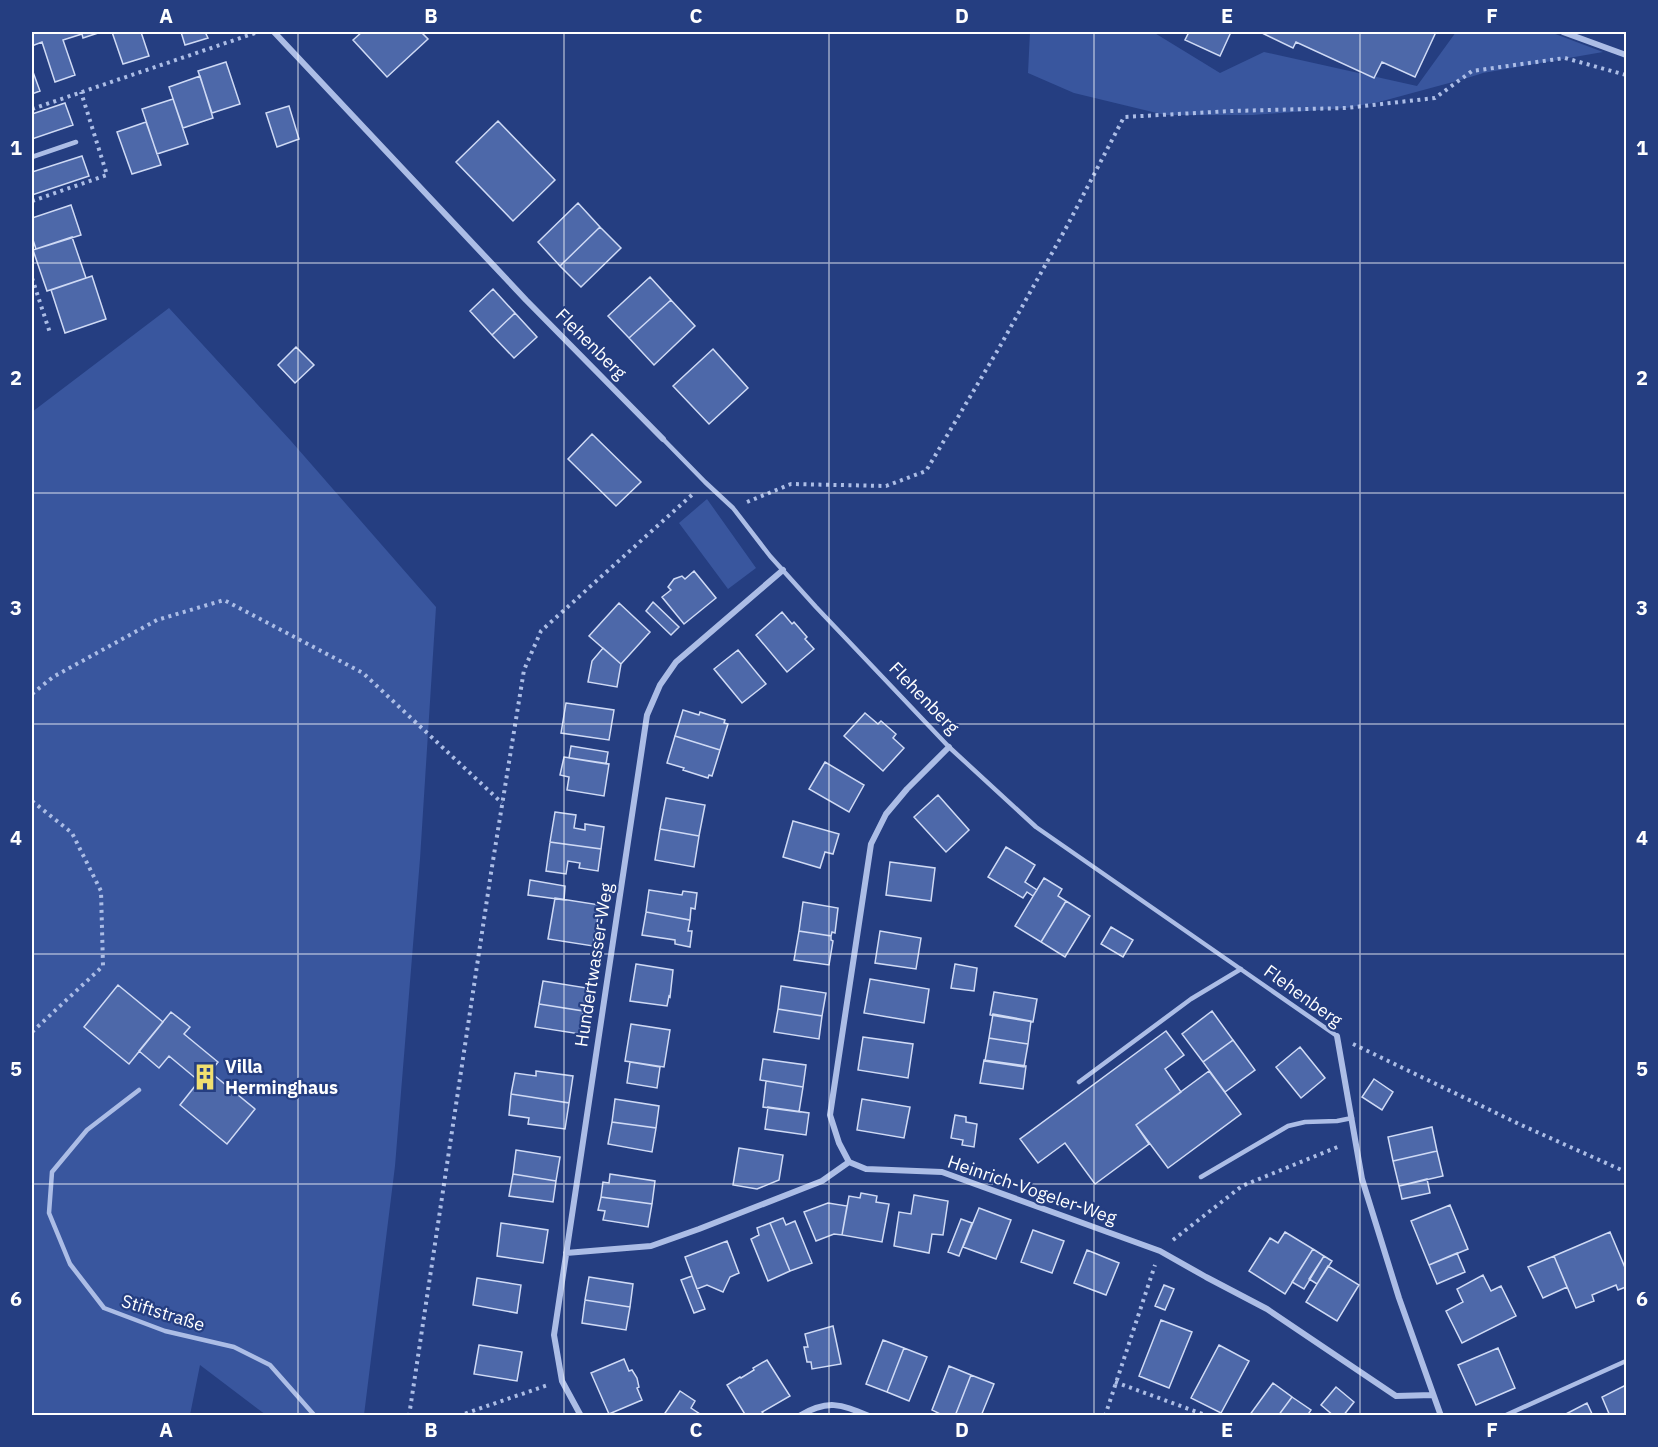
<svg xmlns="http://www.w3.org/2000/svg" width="1658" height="1447" viewBox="0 0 1658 1447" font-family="'IBM Plex Sans',sans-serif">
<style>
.green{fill:#39569e}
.building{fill:#4d68a9;stroke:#cfdaf5;stroke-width:1.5}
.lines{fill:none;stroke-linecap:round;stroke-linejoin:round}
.path{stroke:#acbde6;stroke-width:4;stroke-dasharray:3 4.5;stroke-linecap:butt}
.service{stroke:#acbde6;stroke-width:4.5}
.minor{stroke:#acbde6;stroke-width:6}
.grid{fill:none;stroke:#fff;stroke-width:1.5;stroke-opacity:0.55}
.labels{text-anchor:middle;stroke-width:4.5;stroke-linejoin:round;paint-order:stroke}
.street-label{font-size:18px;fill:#fff;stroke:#253e81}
.poi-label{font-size:18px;font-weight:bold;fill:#fff;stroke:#253e81;text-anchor:start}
.neatline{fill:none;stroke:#fff;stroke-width:2}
.grid-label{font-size:20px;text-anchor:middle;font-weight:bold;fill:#fff}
</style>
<rect width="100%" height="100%" fill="#253e81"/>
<!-- green -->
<path class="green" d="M1030 32H1153L1220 73 1264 52 1417 86 1456 32H1550L1603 52 1483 73 1464 79 1379 102 1346 108 1253 115H1165L1074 93 1028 73Z
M169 308 291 441 436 607 420 859 395 1166 364 1415H266L200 1365 190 1415 32 1416V412Z
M707 499 756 568 728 589 679 523Z"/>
<!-- building -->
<path class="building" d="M32 32H101L83 38 82 34 63 40 75 75 55 82 42 42 32 46Z
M112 32H141L149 56 123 64Z
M181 32H205L208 38 185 45Z
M362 32H421L428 39 387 77 353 40Z
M1189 32H1231L1220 56 1185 40Z
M1263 32H1436L1415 77 1382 62 1374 78 1296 42 1293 48 1262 33Z
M226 62 240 104 212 113 198 71Z
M33 72 40 91 32 94V73Z
M200 76 213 118 183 128 169 87Z
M173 99 188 144 157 154 142 109Z
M65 103 73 125 32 139V114Z
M289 106 299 139 277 147 266 113Z
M498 121 555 180 513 221 456 162Z
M146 122 161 165 132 174 117 132Z
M82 156 89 176 32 195V172Z
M578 203 600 227 560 266 538 242Z
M71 205 81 235 36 249 32 237V218Z
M600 227 621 248 581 287 560 266Z
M72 237 86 278 47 291 33 250Z
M92 276 106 319 65 333 51 290Z
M650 277 671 300 629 338 608 316Z
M493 289 515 313 492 335 470 311Z
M671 300 695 326 654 365 629 338Z
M515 313 537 337 514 358 492 335Z
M296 347 314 365 295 383 278 365Z
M713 349 748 388 709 424 673 386Z
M592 434 641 482 616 506 568 459Z
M694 571 716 598 684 624 662 597 671 590 668 587 674 579 682 576 685 579Z
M653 602 679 627 671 635 646 611Z
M619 603 650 632 621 664 589 636Z
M782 612 792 624 794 622 807 637 805 639 814 649 787 672 756 635Z
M603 648 621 664 617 687 588 682 592 661Z
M738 650 766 684 742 703 714 669Z
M566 703 614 710 609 740 561 733Z
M683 710 699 715 700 712 725 720 724 723 728 724 720 750 675 736Z
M865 713 878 724 881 721 896 734 893 738 904 748 883 771 844 736Z
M675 736 720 750 712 776 709 775 708 778 683 770 684 768 667 763Z
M571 746 608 752 606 764 569 758Z
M564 757 609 764 604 796 567 790 569 777 560 775Z
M825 762 864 785 849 812 809 789Z
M938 795 969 830 946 852 914 817Z
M666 798 705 805 699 836 660 829Z
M555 812 576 815 574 828 585 830V824L604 827 601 849 550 842Z
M793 821 839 834 833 854 825 852 820 868 783 857Z
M660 829 699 836 694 867 655 860Z
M550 842 601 849 598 871 579 868 580 863 568 861 566 874 546 871Z
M1006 847 1035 865 1025 882 1037 890 1033 896 1027 892 1023 898 988 877Z
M890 862 935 868 931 901 886 895Z
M1044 878 1062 889 1058 896 1066 901 1041 942 1015 926Z
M530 880 565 886 564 900 528 895Z
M649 890 682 895 683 891 697 893 695 909 691 908 690 920 646 912Z
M555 898 600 905 593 946 548 939Z
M1066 901 1090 916 1065 957 1041 942Z
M803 902 838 908 835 933 832 932 831 936 799 931Z
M646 912 690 920 688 931H692L690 947 675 944V940L642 935Z
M1111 927 1133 940 1123 957 1101 944Z
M799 931 831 936V940L833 941 829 965 794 960Z
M880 931 921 938 916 969 875 963Z
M636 964 673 970 670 997 669 996 667 1006 630 1001Z
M955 964 977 968 974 991 951 988Z
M870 979 929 989 924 1023 864 1013Z
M543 981 587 988 583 1011 539 1004Z
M118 985 163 1022 129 1064 84 1027Z
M781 986 826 993 822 1016 778 1009Z
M994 992 1037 999 1033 1022 990 1015Z
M539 1004 583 1011 580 1034 535 1027Z
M778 1009 822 1016 819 1039 774 1032Z
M1212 1011 1233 1040 1203 1062 1182 1034Z
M171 1012 190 1027 184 1034 218 1062 210 1072 255 1109 227 1144 180 1105 199 1081 169 1056 159 1068 139 1051Z
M993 1014 1031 1021 1028 1044 989 1038Z
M631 1024 670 1030 664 1067 625 1061Z
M1166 1031 1184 1055 1165 1069 1181 1092 1136 1125 1149 1144 1095 1184 1065 1143 1038 1163 1020 1139Z
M863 1037 913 1044 908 1078 858 1070Z
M989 1038 1028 1044 1024 1067 985 1061Z
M1233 1040 1255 1070 1225 1092 1203 1062Z
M1300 1047 1325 1078 1301 1098 1276 1067Z
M763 1059 806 1065 803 1087 760 1080Z
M984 1060 1026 1066 1023 1089 980 1083Z
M630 1062 660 1067 657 1088 627 1083Z
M536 1071 573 1076 569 1103 511 1094 515 1073 536 1076Z
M1209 1071 1241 1114 1168 1168 1136 1125Z
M1374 1079 1393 1092 1382 1110 1362 1097Z
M766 1081 803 1087 799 1112 763 1107Z
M511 1094 569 1103 565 1129 528 1124 529 1118 509 1115Z
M615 1099 659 1106 656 1128 612 1122Z
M862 1099 910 1107 904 1138 857 1130Z
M768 1107 809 1113 806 1135 765 1129Z
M955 1115 966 1117V1122L977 1124 974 1147 962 1145 963 1140 951 1138Z
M612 1122 656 1128 652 1152 608 1144Z
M1432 1127 1437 1151 1393 1161 1388 1137Z
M739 1148 783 1155 779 1180 757 1189 733 1185Z
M516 1150 560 1157 556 1181 513 1174Z
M1437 1151 1443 1176 1399 1186 1393 1161Z
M513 1174 556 1181 553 1202 509 1196Z
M610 1174 655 1181 652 1204 601 1197 603 1182 609 1183Z
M1427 1179 1430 1193 1402 1199 1399 1186Z
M861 1193 877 1196 876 1202 889 1204 882 1242 842 1235 849 1196 860 1198Z
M914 1195 948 1201 943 1235 932 1234 929 1253 894 1246 899 1212 911 1214Z
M601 1197 652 1204 648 1227 603 1220 605 1211 598 1210Z
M828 1203 847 1206 842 1235 834 1234 816 1241 804 1212Z
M1450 1205 1468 1249 1429 1265 1411 1221Z
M979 1208 1011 1220 996 1259 963 1247Z
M783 1218 786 1225 795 1221 812 1263 790 1271 770 1223Z
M961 1219 972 1223 959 1256 948 1252Z
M501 1223 548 1230 543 1263 497 1256Z
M770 1223 790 1271 768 1281 751 1239 759 1235 757 1228Z
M1033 1230 1064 1241 1052 1273 1021 1262Z
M1285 1232 1313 1249 1285 1294 1249 1271 1270 1238 1278 1243Z
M1610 1232 1626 1270V1287L1618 1290 1616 1285 1592 1295 1594 1301 1576 1308 1554 1256Z
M727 1241 739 1273 730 1277 723 1292 707 1285 697 1289 685 1257Z
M1313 1249 1324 1256 1304 1289 1292 1282Z
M1087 1250 1119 1263 1106 1295 1074 1283Z
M1457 1253 1465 1272 1437 1284 1429 1265Z
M1324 1256 1332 1261 1317 1284 1309 1279Z
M1554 1256 1567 1287 1543 1298 1528 1267Z
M1328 1266 1359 1285 1337 1321 1306 1302Z
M1483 1275 1491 1291 1501 1286 1516 1316 1462 1343 1446 1311 1463 1302 1457 1289Z
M692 1276 705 1309 694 1313 681 1280Z
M589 1277 633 1284 630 1307 585 1300Z
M477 1278 521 1285 517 1313 473 1305Z
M1164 1285 1174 1289 1165 1310 1155 1306Z
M585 1300 630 1307 626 1330 582 1323Z
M1161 1320 1192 1332 1169 1388 1139 1376Z
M833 1326 841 1364 812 1369 811 1362H807L804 1347H808L805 1334Z
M883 1340 904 1348 887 1392 866 1384Z
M479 1345 522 1352 517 1381 474 1374Z
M1219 1345 1249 1361 1221 1413 1191 1398Z
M904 1348 927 1357 909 1401 887 1392Z
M1498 1348 1515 1388 1476 1405 1458 1365Z
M624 1359 629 1371 632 1370 637 1378 639 1387 637 1388 642 1400 609 1414 591 1373Z
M767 1360 790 1396 762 1412 763 1413 760 1416H746L727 1385 740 1377 741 1378 754 1370 753 1368Z
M949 1366 971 1375 955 1416H944L932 1410Z
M971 1375 994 1384 981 1416H955Z
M1273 1383 1292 1397 1278 1416H1249Z
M1626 1385V1416H1610L1602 1397Z
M1336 1387 1354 1402 1343 1416H1334L1321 1405Z
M680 1391 695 1401 691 1408 703 1416H663Z
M1292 1397 1311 1410 1307 1416H1278Z
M1587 1403 1593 1416H1562Z"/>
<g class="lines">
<!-- path -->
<path class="path" d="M32 109 258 32
M32 201 107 175 81 92
M32 278 50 333
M747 502 791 484 886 486 926 471 999 348 1066 228 1124 117 1231 111 1346 108 1435 98 1472 71 1565 58 1626 75
M32 694 53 677 157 620 224 600 363 673 502 803
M32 801 72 833 101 891 103 966 32 1032
M1353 1044 1519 1124 1626 1172
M1173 1240 1242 1186 1340 1146
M1115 1382 1208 1416
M409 1416 491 873 524 670 541 631 695 492
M458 1416 548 1385
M1105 1416 1155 1265"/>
<!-- service -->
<path class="service" d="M32 157 76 142
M663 439 705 482 733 508 770 556 816 607 949 747 1036 827 1337 1036
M1079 1082 1191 999 1241 969
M139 1090 87 1130 52 1172 49 1213 70 1264 104 1308 165 1331 234 1347 270 1365 315 1416
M1201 1177 1288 1126 1305 1122 1337 1121 1352 1118
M1504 1416 1626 1361"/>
<!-- minor -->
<path class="minor" d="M274 32 526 300 663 439
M1563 32 1626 55
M949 747 907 789 886 814 871 844 830 1115 839 1143 849 1162 866 1169 942 1172 1160 1251 1206 1277 1267 1309 1396 1396 1433 1395
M1337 1036 1362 1179 1399 1298 1441 1416
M566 1253 651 1246 699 1229 822 1181 849 1162
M581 1416 562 1381 554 1335 647 715 660 685 676 662 783 570
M799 1416C828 1399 840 1404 869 1416"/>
</g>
<!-- grid -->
<path class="grid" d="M298 32V1416M564 32V1416M829 32V1416M1094 32V1416M1360 32V1416M32 263H1626M32 493H1626M32 724H1626M32 954H1626M32 1184H1626"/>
<!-- icons -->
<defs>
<g id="building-bare" transform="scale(2.07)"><path d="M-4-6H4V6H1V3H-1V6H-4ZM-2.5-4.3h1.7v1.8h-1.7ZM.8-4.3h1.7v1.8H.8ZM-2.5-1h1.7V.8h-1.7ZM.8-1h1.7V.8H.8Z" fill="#f0df70" stroke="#253e81" stroke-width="2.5" paint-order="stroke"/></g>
</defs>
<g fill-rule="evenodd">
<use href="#building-bare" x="205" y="1077"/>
</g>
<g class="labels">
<!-- street labels -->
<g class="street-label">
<text transform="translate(591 344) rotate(45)" y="6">Flehenberg</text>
<text transform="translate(924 698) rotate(46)" y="6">Flehenberg</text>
<text transform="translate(594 965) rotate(-81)" y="6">Hundertwasser-Weg</text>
<text transform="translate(1303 996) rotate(36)" y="6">Flehenberg</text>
<text transform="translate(1032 1190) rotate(19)" y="6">Heinrich-Vogeler-Weg</text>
<text transform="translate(163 1313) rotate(17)" y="6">Stiftstraße</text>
</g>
<!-- poi labels -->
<g class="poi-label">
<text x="225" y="1073">Villa<tspan x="225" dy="21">Herminghaus</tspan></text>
</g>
</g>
<!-- border -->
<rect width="1658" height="1447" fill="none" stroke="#253e81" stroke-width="66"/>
<rect x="33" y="33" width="1592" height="1381" class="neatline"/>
<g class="grid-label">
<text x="166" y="23">A</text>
<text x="431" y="23">B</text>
<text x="696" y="23">C</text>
<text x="962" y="23">D</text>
<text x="1227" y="23">E</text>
<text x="1492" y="23">F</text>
<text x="16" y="155">1</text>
<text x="1642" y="155">1</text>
<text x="16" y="385">2</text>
<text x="1642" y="385">2</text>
<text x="16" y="615">3</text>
<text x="1642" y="615">3</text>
<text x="16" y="845">4</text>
<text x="1642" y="845">4</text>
<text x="16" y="1076">5</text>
<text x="1642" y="1076">5</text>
<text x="16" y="1306">6</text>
<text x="1642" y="1306">6</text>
<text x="166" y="1437">A</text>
<text x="431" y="1437">B</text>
<text x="696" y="1437">C</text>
<text x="962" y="1437">D</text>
<text x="1227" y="1437">E</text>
<text x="1492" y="1437">F</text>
</g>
</svg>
